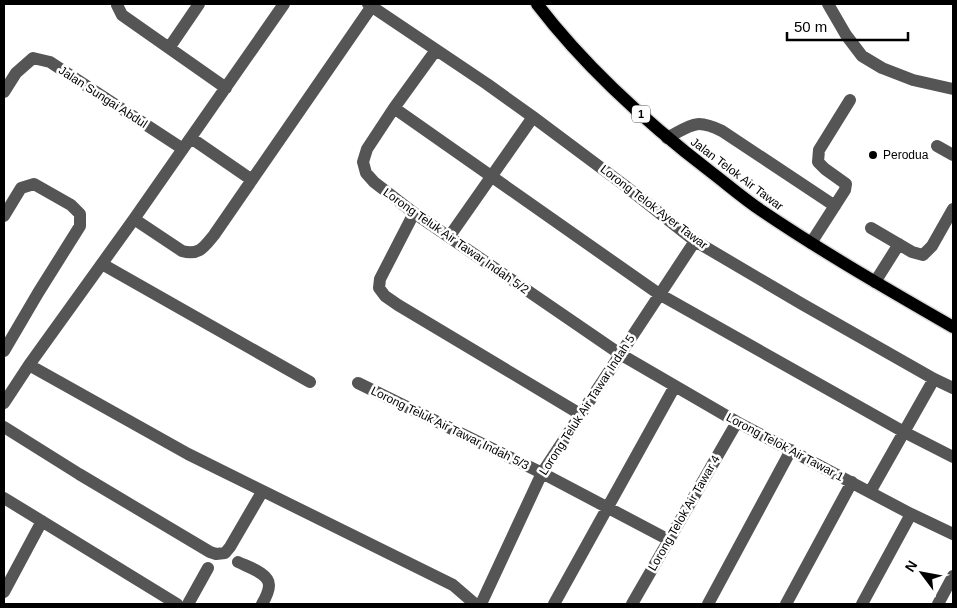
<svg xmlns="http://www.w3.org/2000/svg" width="957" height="608" viewBox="0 0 957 608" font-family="Arial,sans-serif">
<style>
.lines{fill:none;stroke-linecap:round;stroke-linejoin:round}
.major-casing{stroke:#dbdbdb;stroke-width:15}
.minor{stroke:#555;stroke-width:12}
.major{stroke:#000;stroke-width:12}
.poi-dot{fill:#000;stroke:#fff;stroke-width:2}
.labels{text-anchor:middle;stroke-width:5;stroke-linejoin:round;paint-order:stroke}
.shield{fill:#fff;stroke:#4c4c4c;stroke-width:1}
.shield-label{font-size:11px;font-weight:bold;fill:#000}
.street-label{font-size:12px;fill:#000;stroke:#fff}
.poi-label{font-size:12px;fill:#000;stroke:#fff;text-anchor:start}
</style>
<rect width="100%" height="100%" fill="#fff"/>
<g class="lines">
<!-- major casing -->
<g class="major-casing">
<path id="major" d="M537 4C586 68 647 123 711 172 728 185 744 199 762 211 824 253 889 290 953 327"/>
</g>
<!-- minor -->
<path class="minor" d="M117 4V5L122 15 226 88
M368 4 487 84 533 117 624 185 695 241 802 304 934 379 953 388
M828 4 846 35 862 56 882 68 913 80 953 89
M169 48 199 4
M436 50 394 108 367 149 363 162 366 173 374 182 414 213 620 354 737 422 911 514 953 534
M4 92 16 73 33 58 50 62 183 149
M394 108 659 294 904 432 953 457
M191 138 252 180
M667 138C692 125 695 118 722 131L835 206
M937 146 953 155
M414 213 380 279 379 288 385 296 398 305 580 414
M4 216 21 188 34 184 71 205 80 214V226L38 293 4 351
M134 219 182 251C199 256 204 247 214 235L372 6
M871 228 912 252 923 255 932 246 953 209
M449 237 533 117
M811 243 845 190 846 184 825 169 818 162 819 150 850 100
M102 264 310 382
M875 282 899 244
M29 365 188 454 453 585 475 604
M358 383 542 473 669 540
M4 403 29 365 134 219 284 4
M4 427 79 474 210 552 216 554 225 553 230 547 262 492
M870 492 934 379
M4 498 177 604
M238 562C248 567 269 573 269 585 269 592 265 599 262 604
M4 592 42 521
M188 604 208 568
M481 604 542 473 695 241
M554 604 675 386
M632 604 737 422
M708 604 791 450
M786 604 852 482
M862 604 911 514
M938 604 953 576"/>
<!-- major -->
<use href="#major" class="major"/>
</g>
<!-- markers -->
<circle class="poi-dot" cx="873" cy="155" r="5"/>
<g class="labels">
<!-- shield labels -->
<rect class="shield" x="632" y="105.5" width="18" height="17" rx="4"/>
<g class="shield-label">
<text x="641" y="118">1</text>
</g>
<!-- street labels -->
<g class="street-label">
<text transform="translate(103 97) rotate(33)" y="4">Jalan Sungai Abdul</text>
<text transform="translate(737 174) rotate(37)" y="4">Jalan Telok Air Tawar</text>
<text transform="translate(654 207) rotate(37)" y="4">Lorong Telok Ayer Tawar</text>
<text transform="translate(456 241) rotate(35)" y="4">Lorong Teluk Air Tawar Indah 5/2</text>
<text transform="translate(587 405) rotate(-57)" y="4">Lorong Teluk Air Tawar Indah 5</text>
<text transform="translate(450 428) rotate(26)" y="4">Lorong Teluk Air Tawar Indah 5/3</text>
<text transform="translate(785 447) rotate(28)" y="4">Lorong Telok Air Tawar 1</text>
<text transform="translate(684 513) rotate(-60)" y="4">Lorong Telok Air Tawar 4</text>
</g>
<!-- poi labels -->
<g class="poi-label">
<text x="883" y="159">Perodua</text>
</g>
</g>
<!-- border -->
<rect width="957" height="608" fill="none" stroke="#000000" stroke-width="10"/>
<!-- north arrow -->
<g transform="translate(922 573) rotate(302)" stroke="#ffffff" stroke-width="4" paint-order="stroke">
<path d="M0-4L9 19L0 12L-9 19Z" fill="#000000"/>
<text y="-8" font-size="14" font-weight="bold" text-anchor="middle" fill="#000000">N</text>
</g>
<!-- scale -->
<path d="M787 32v8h121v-8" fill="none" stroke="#000000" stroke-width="2.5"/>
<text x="794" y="32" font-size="15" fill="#000000" stroke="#ffffff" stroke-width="4" paint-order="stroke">50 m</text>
</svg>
